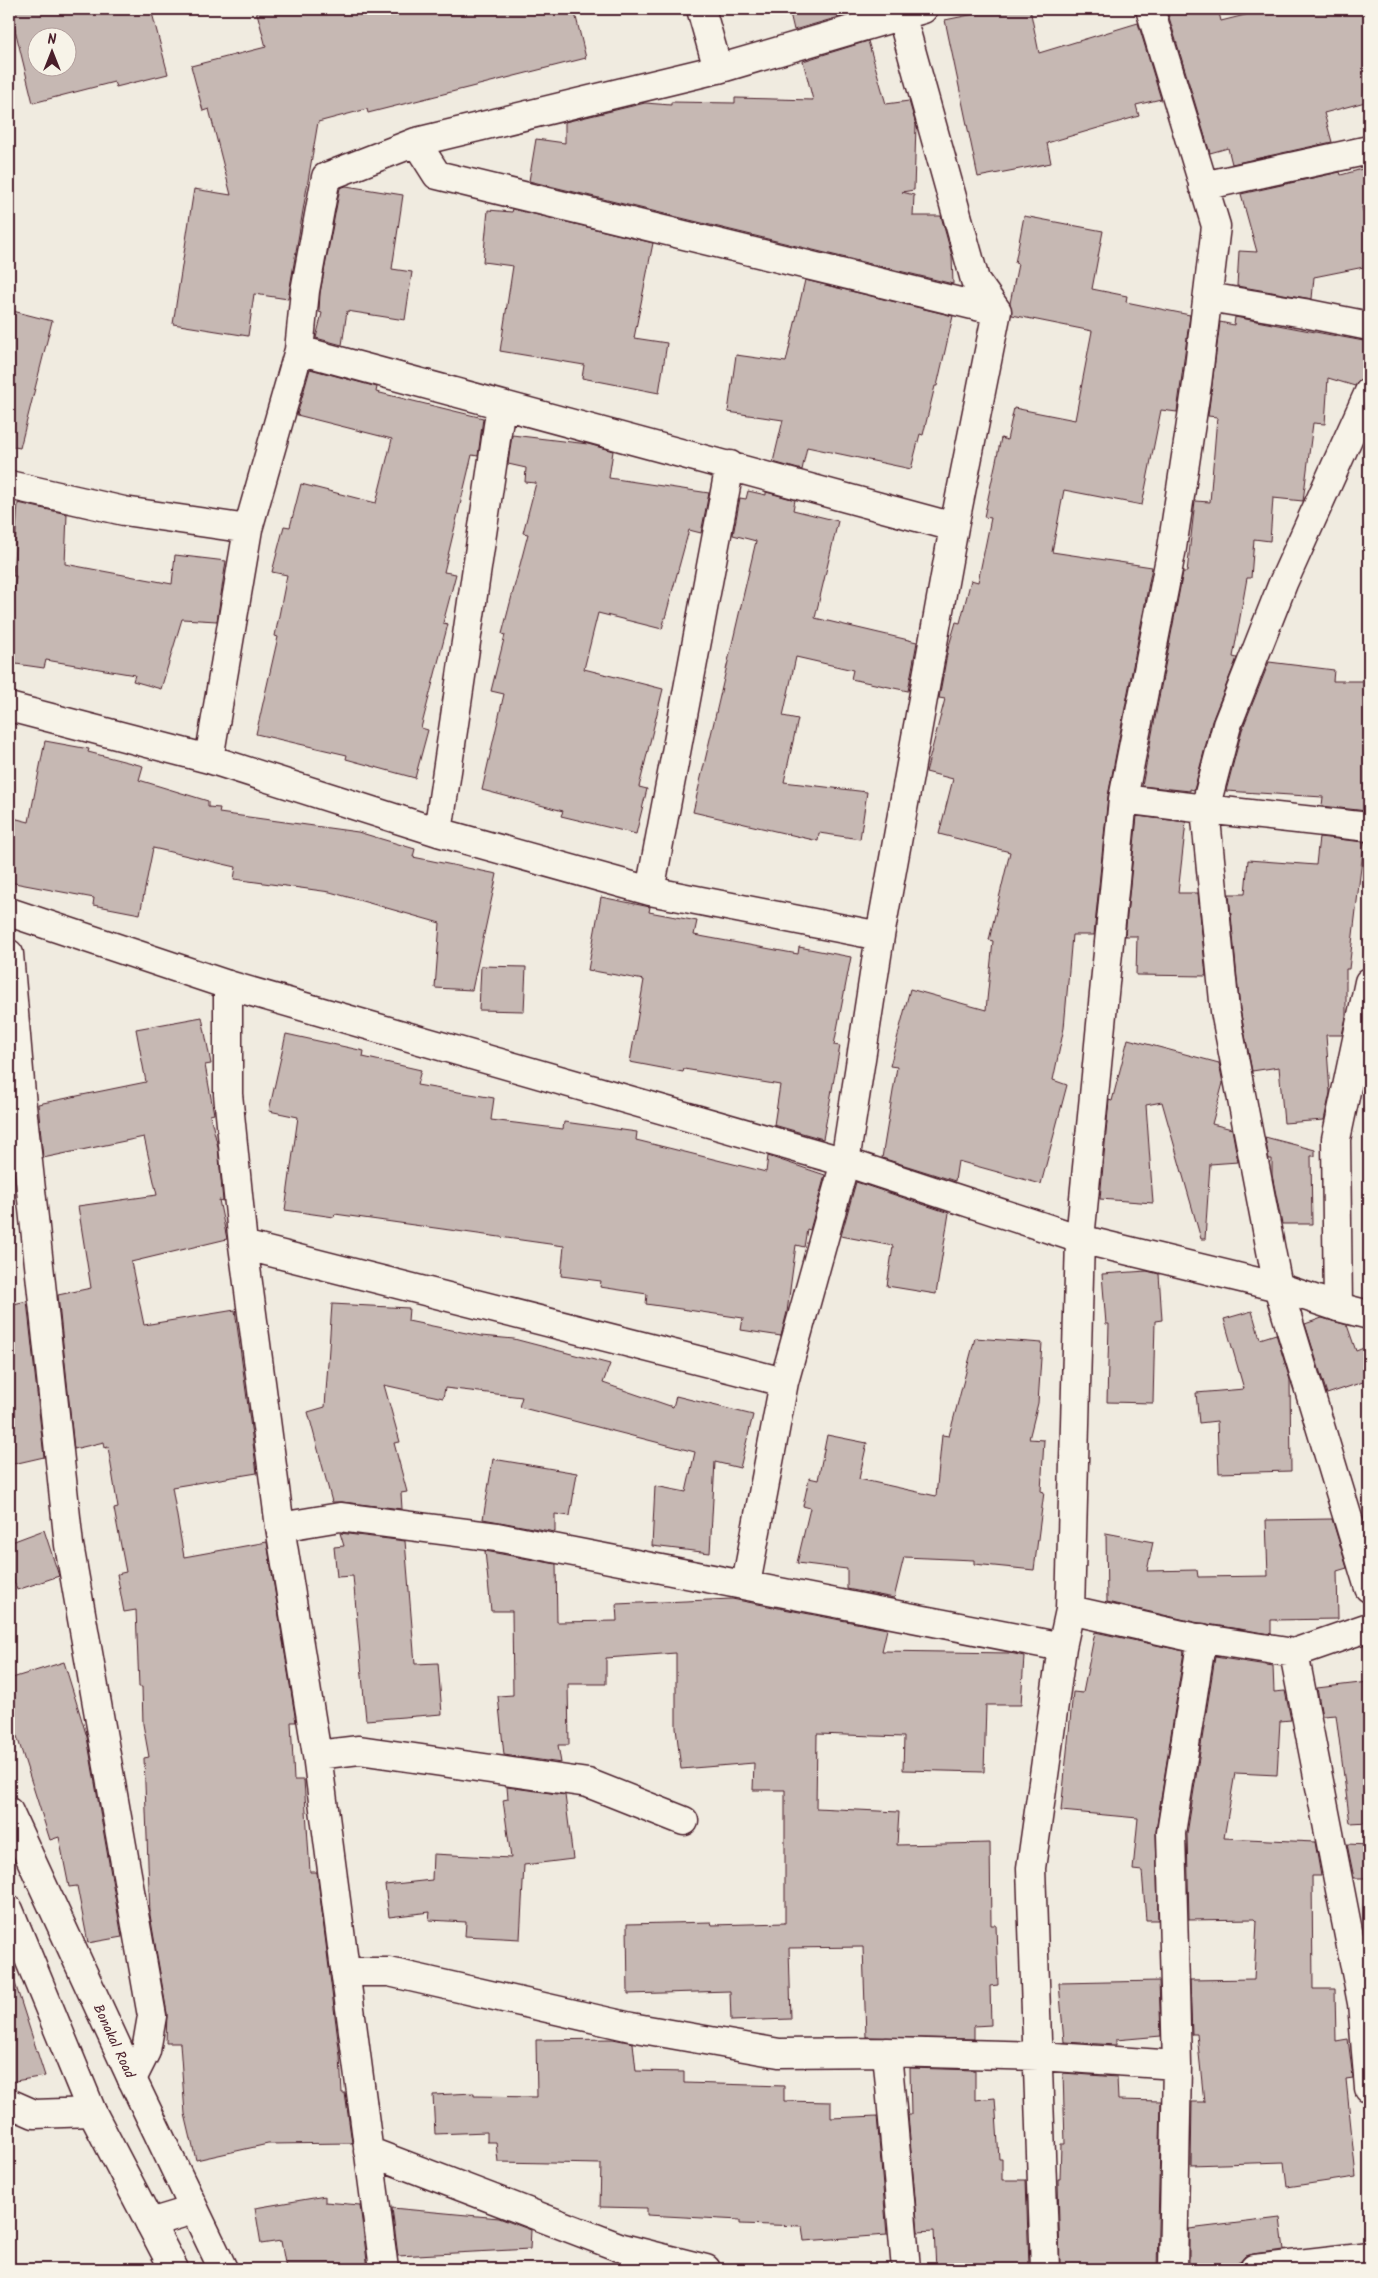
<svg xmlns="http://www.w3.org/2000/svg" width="1378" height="2278" viewBox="0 0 1378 2278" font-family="Kalam,sans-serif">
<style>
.building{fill:#c6b8b3;stroke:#4a1f2b;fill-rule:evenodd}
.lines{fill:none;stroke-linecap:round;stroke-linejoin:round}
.minor-casing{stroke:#4a1f2b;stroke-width:31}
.tertiary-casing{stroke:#4a1f2b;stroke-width:31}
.secondary-casing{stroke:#4a1f2b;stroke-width:31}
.minor{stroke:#f7f3e8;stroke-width:28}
.tertiary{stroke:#f7f3e8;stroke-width:28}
.secondary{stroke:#f7f3e8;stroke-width:28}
.labels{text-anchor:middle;stroke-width:4.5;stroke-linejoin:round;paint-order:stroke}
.street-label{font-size:14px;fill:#4a1f2b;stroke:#f7f3e8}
</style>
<rect width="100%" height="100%" fill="#f0ebe0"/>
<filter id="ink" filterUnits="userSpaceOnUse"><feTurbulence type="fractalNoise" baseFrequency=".02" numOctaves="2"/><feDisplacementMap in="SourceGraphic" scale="10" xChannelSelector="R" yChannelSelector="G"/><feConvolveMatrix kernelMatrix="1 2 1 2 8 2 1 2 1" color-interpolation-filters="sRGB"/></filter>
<g filter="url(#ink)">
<!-- building -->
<path class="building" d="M10 9H151L168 74 116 87 114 82 33 103ZM38 38H68V68H38Z
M256 9H574L586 58 368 113 367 109 318 122 288 299 254 294 248 336 173 324 194 189 231 195 209 109 203 111 191 66 266 47Z
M789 9H859L860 11 794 30Z
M999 9H1030L1039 53 1138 23 1161 99 1136 105 1139 116 1047 143 1051 163 978 177 945 20Z
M1186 9H1218L1221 21 1269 9H1363L1369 33V101L1324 113 1332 142 1232 164 1228 148 1210 153 1168 14Z
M868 41 886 104 909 101 916 125 914 190 902 192 914 195 913 216H941L952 256 953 284 529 181 536 139 565 143V122L645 103 671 105V102L735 103V98L813 100 803 61Z
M1369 167V205L1362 207 1369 240V266L1314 277 1312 299 1237 286 1239 251 1257 252 1241 194 1340 172 1341 175Z
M346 186 403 195 392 269 412 272 405 320 347 311 342 345 316 338 322 313 319 312 320 293 340 188Z
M513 209 653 243 634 338 667 343 659 393 582 378 584 365 500 351 513 266 483 262 488 210 512 212Z
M1024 216 1103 231 1092 289 1127 296 1126 302 1190 315 1177 412 1161 410 1142 505 1064 490 1052 552 1152 567 1108 796 1094 935H1072L1064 1028 1053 1080 1067 1085 1041 1184 958 1161 955 1181 882 1158 897 1067 890 1066 910 989 986 1010 993 941 989 940 1010 852 939 834 953 779 926 772 945 699 939 698 948 649 956 622 960 623 971 580 978 582 991 518 984 517 1001 438 1007 440 1014 408 1075 420 1092 331 1012 315 1010 303 1018 264 1015 263Z
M805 280 953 316 937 386H935L923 435 920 434 911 469 807 447 802 470 773 462 783 420 728 412 736 355 786 362Z
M9 310 52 321 20 448 9 446Z
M1235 317 1369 342V368L1367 377 1360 380 1355 386 1328 378 1325 424 1313 423 1303 501 1273 498 1270 541 1254 539 1251 578H1247L1233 657 1237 658 1212 721 1194 790 1190 789V791L1142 786 1183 572H1187L1195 501 1210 502 1217 417 1208 416 1220 322 1234 325Z
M310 369 377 387 376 392 483 418 478 456 472 455 444 572 456 574 443 623 448 624 421 728 428 730 415 778 346 759 347 755 256 734 278 637 275 636 287 575 272 572 284 526 290 527 301 484 376 503 392 439 297 415Z
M512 435 588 444 613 451 609 478 709 493 701 533 689 530 662 629 598 613 584 669 663 689 639 787 647 789 636 834 561 816 563 811 482 790 504 694 491 691 505 635 502 634 528 534 523 533 536 483 525 482 526 468 508 464Z
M748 491 766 495V492L795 500 793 510 838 521 815 618 917 642 908 691 851 679 853 670 796 657 783 716 798 719 784 782 867 792 860 839 819 833 818 841 693 812 756 541 733 535 740 498 746 499Z
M18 503 67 514 65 564 172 584 175 555 226 561 217 621 182 619 161 689 133 681 135 675 46 660 44 668 9 663V629L16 576H13Z
M1269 662 1334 670 1333 681H1369V790L1367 811 1322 806 1323 797 1226 791 1242 730Z
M45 741 89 749 88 752 143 766 139 780 208 801V807L220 808 219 813 358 832 415 849 413 857 497 874 472 990 435 988 440 923 330 892 234 879 236 867 153 848 140 914 93 905 94 898 9 882V817L29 822Z
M1137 816 1186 822 1178 893H1198L1206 976 1136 975 1137 936H1125Z
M1319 837 1364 842 1349 969H1346V1017L1342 1035H1326L1330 1093 1324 1120 1284 1123 1279 1067 1252 1071 1240 1009 1229 894H1245L1248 860 1316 865Z
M601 897 650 907 649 912 697 921 694 935 798 954 799 947 851 957 834 1045 840 1046 823 1139 774 1125 780 1085 684 1069 683 1072 630 1062 644 980 588 970Z
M481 966 526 967 524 1011 479 1010Z
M202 1017 211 1064 205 1065 214 1114 210 1115 218 1147 223 1201 219 1200 227 1239 131 1262 144 1325 235 1310 257 1473 172 1487 184 1557 267 1542 296 1722H291L294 1780H304L310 1872H317L340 2056 342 2093H345L352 2143 268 2144 196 2160 185 2114 180 2043H166L167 2013 150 1915 144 1758 149 1757 143 1724 142 1687H139L136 1610 124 1612 117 1574 126 1572 114 1509 118 1508 108 1447 105 1448 104 1442 74 1449 58 1295 91 1288 78 1206 157 1195 144 1137 43 1158 38 1104 146 1082 136 1029Z
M286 1034 364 1051 363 1057 421 1070 417 1085 494 1098 491 1120 563 1129 564 1122 637 1132 636 1140 766 1172 768 1156 825 1175 810 1230 807 1229 804 1247 796 1245 787 1312 781 1336 741 1330 743 1318 646 1304 647 1294 600 1287 601 1281 561 1276 564 1246 335 1214 334 1217 285 1210 298 1117 269 1111Z
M1128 1039 1219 1063 1223 1083 1212 1124 1232 1129 1238 1162 1210 1164 1205 1239H1201L1162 1102 1146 1105 1153 1203 1100 1199 1109 1100 1112 1101Z
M9 1129 12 1164 9 1165Z
M1265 1137 1315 1150V1156H1311L1312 1224H1282L1272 1175V1159H1269Z
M856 1182 949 1213 936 1294 887 1286 893 1246 841 1236Z
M1147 1271 1159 1274 1162 1320 1155 1321 1153 1403 1107 1402 1109 1324H1106L1102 1274Z
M27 1301 44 1457 9 1465V1305Z
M332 1304 409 1308 408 1321 481 1336 514 1339 610 1364 603 1383 673 1407 676 1396 753 1415 740 1468 715 1462 710 1553 652 1546 655 1486 686 1492 695 1452 519 1407 522 1397 445 1388 443 1398 384 1385 400 1442 394 1443 407 1492 401 1493 402 1509 342 1502H332L308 1412 325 1407Z
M1252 1311 1260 1339 1276 1334 1290 1380 1291 1471 1219 1473 1217 1421 1199 1423 1196 1393 1244 1389 1224 1319Z
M1322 1318 1347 1325 1356 1351 1369 1346V1380L1327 1394 1305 1324Z
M975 1338 1042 1343 1038 1403 1029 1439 1044 1440 1041 1491 1044 1492 1034 1570 974 1564V1560L904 1557 894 1598 847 1589V1569L797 1563 810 1508 803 1506 809 1478 818 1480 827 1435 867 1443 859 1479 936 1496 942 1435 949 1436Z
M493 1459 577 1473 570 1516 555 1514V1532L483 1519Z
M1332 1519 1347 1568 1337 1571 1338 1619 1271 1620V1634L1194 1622 1107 1602 1106 1533 1153 1542 1147 1571 1197 1570 1198 1577 1268 1576 1266 1520Z
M44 1530 59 1576 17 1590 9 1566V1543Z
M340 1533 405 1541 415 1664 438 1663 442 1714 366 1720 353 1576 337 1577 334 1547 344 1546Z
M485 1551 556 1564 557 1622 617 1621 616 1604 732 1599 887 1629 882 1651 1010 1653 1024 1656 1021 1705H986L984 1772 903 1770 904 1737 817 1734 816 1808 899 1812 897 1845 990 1843 991 1925H996L998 1985 990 1986 991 2025 974 2026V2039L866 2037 863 1947 789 1948 791 2019 731 2021 730 1991 628 1994 627 1924 711 1922 712 1925 785 1923V1790H753L754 1763 681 1769 676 1727V1653L606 1658V1684H568L569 1745H558L561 1763 504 1755 498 1696 513 1695 512 1611H491Z
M1095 1632 1184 1651 1156 1831 1158 1920H1146L1142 1871 1133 1870 1138 1818 1061 1811 1073 1692 1083 1693Z
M1215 1657 1273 1666 1274 1692 1285 1691 1291 1720 1280 1721 1277 1775 1235 1773 1224 1838 1315 1842 1321 1876H1312L1313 1989H1335L1336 2041 1348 2039 1353 2078 1346 2079 1356 2177 1287 2187 1284 2162 1191 2165 1192 2102H1204L1197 2034H1192L1190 1980 1254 1979 1257 1921 1255 1919 1189 1920 1187 1834Z
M64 1662 87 1737 122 1937 88 1943 77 1886 69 1887 59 1837 50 1840 9 1711V1679Z
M1369 1682V1822L1350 1823 1336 1715 1322 1716 1317 1688Z
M507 1787 565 1795 573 1859 524 1865 520 1939 465 1936 466 1922 429 1920 430 1912 389 1917 385 1885 432 1880 433 1854 511 1858 503 1800 508 1799Z
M1347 1844 1369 1845V1878H1354Z
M1159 1981 1161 2036 1116 2040V2045L1064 2042 1059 1983Z
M15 1983 45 2076 9 2082V1984Z
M613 2039 633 2043 636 2071 684 2072V2083L784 2086V2101L831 2102V2118L877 2116 887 2235 804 2241 802 2226 740 2224V2220L647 2215V2208L600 2207 601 2164 498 2162 496 2142H487V2132L435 2134 433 2095 474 2093V2096L537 2097 536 2040Z
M910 2068 975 2070V2100L995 2098 999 2159H1002V2180H1026L1029 2267 936 2269 934 2231 918 2232 908 2115H911Z
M1063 2073 1117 2077 1118 2100 1161 2101 1157 2269H1060L1058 2179H1060L1061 2144H1065Z
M325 2196V2202L360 2205 368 2269H286L281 2241 261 2244 255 2208Z
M392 2208 499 2218 531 2230 530 2249 398 2256Z
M1280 2218 1284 2250 1252 2254 1245 2256 1240 2262 1189 2268V2229Z"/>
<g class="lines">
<!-- minor casing -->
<g class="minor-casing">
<path id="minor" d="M701 9 718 69
M416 142 437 175 997 311
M1203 186 1369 150
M1208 297 1304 313 1369 326
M299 350 954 527
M9 485 124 511 248 529
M9 707 209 759 438 832 650 891 880 936
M209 759 248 529 299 350 305 291 326 177 416 142 718 69 923 9
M1123 799 1205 809 1227 725 1283 583 1369 392
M1369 827 1205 809 1225 1011 1278 1287 1369 1588
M438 832 501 405
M650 891 730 465
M9 954 22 1106 69 1545 152 2016 146 2051 132 2079
M228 985V1094L243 1245 280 1527 317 1755 384 2269
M243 1245 784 1382
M1338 1307 1336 1139 1369 982
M280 1527 340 1517 497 1537 1062 1647
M746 1584 784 1382 845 1162 880 936 954 527 997 311 975 280 901 14
M1070 1610 1191 1637 1294 1653 1369 1627
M1294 1653 1362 2003 1369 2088
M317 1755 359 1750 588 1783 684 1821
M345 1972H389L631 2027 779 2053 887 2052 1039 2056 1177 2065
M887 2052 906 2269
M9 2103 34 2114 92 2112
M368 2151 619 2247 706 2269
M1045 2269 1031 1868 1062 1647 1070 1610 1080 1239 1123 799 1172 548 1197 384 1216 226 1150 9
M1173 2269 1177 2065 1171 1833 1202 1638
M1254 2269 1369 2256"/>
</g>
<!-- tertiary casing -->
<g class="tertiary-casing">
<path id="tertiary" d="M9 912 228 985 845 1162 1080 1239 1278 1287 1338 1307 1369 1315"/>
</g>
<!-- secondary casing -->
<g class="secondary-casing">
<g id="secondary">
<path id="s1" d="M9 1812 132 2079 223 2269"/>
<path d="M9 1910 92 2112 174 2269"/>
<path d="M150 2223 193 2210"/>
</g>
</g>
<!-- minor -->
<use href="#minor" class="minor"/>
<!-- tertiary -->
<use href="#tertiary" class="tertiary"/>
<!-- secondary -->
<use href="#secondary" class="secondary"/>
</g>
</g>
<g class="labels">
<!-- street labels -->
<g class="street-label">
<text dy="5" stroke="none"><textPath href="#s1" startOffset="252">Bonakal Road</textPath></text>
</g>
</g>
<!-- margin -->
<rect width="1378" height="2278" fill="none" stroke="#f7f3e8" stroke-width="30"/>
<rect x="15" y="15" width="1348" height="2248" fill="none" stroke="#4a1f2b" stroke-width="2" filter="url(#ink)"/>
<!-- north arrow -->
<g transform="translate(52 52)"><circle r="24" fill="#f7f3e8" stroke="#b29e9c"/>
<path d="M0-4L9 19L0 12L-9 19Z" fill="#4a1f2b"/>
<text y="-8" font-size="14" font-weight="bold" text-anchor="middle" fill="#4a1f2b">N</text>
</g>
</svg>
